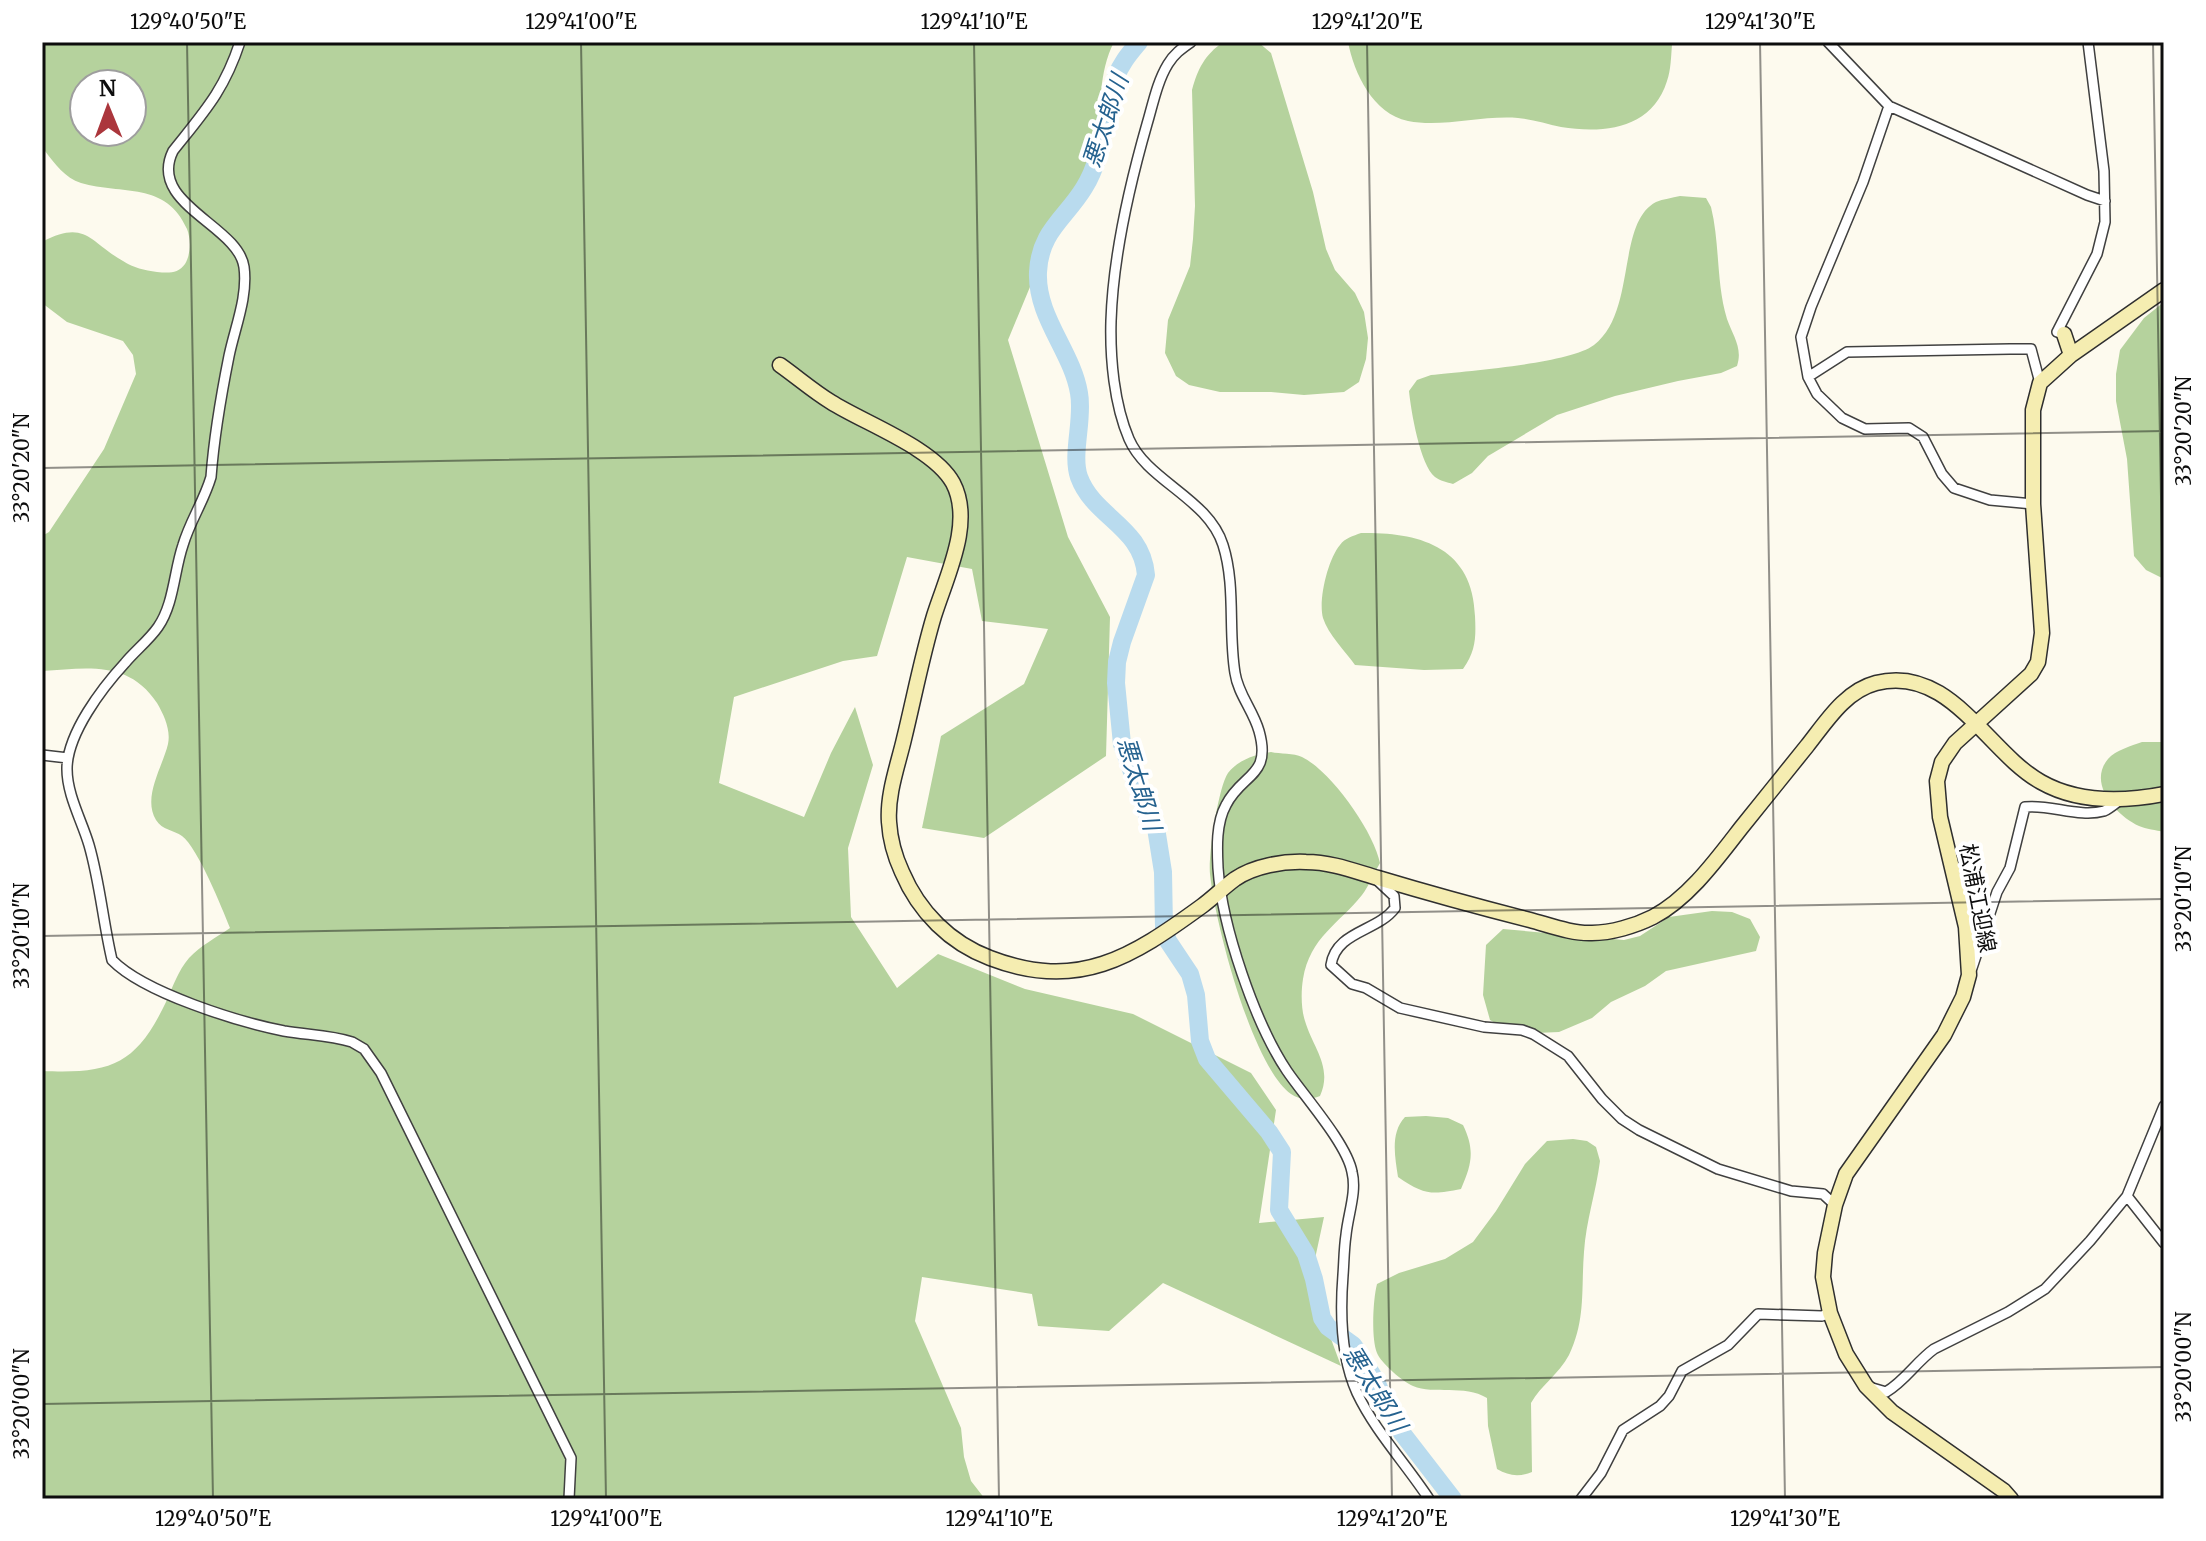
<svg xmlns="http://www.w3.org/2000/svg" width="2206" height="1541" viewBox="0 0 2206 1541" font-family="Merriweather,'Noto Sans JP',serif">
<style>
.forest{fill:#b5d29d;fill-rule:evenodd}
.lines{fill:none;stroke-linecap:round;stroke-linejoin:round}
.river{stroke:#b9dbee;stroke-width:18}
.street-casing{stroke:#404040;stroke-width:12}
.secondary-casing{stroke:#2f2f2f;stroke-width:17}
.street{stroke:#fff;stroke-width:9}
.secondary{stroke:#f5edb1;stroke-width:14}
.ticks{fill:none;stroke:#0d0d0d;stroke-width:2;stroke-opacity:0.45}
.labels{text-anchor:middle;stroke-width:8;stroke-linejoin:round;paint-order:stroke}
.street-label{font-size:22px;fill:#0d0d0d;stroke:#fff}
.water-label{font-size:24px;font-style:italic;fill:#25628f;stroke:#fff}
.neatline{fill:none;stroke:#0d0d0d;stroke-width:3}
.ticks-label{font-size:20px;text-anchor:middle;fill:#0d0d0d}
</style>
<rect width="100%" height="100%" fill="#fdfaee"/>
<!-- forest -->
<path class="forest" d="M42 42H1114C1083 102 1123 184 1056 224L1008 340 1068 537 1110 617 1106 756 984 838 922 828 941 736 1024 684 1048 629 982 621 972 569 907 557 877 656 843 661 734 697 719 783 804 817 831 753 855 707 873 765 848 848 851 917 897 988 938 954 1025 989 1133 1014 1251 1073 1276 1110 1259 1223 1324 1217 1310 1282 1341 1366 1163 1283 1109 1331 1038 1326 1032 1294 922 1277 915 1321 961 1428 964 1457 971 1481 985 1499H42V1071C111 1074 136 1065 166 1002 173 986 178 971 189 958 200 946 217 937 230 928 222 908 198 848 182 836 174 830 162 830 156 820 142 797 163 766 168 744 171 730 164 715 157 703 129 660 87 668 42 671V536L49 532 104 449 136 374 133 355 123 341 67 322 42 303V242C86 219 89 242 123 261 134 268 144 270 157 272 168 273 178 274 185 264 191 254 191 239 187 229 166 181 122 195 81 183 65 178 55 164 45 151 38 143 42 59 42 42ZM84 84H132V132H84Z
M1223 42H1258L1271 53 1313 192 1326 249 1335 270 1355 293 1364 312 1368 338 1366 359 1359 382 1344 392 1304 395 1271 392H1220L1189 385 1176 376 1165 353 1168 320 1190 266 1193 239 1195 206 1192 90C1198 68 1205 55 1223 42Z
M1348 42H1672V45C1671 56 1671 70 1667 81 1652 129 1604 134 1561 127 1547 124 1532 119 1518 118 1482 115 1442 128 1408 121 1373 114 1354 73 1348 42Z
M1680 196 1706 198 1711 207C1720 243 1716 283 1727 319 1733 336 1743 348 1737 366L1721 373 1678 381 1615 396 1557 415 1488 456 1472 473 1453 484C1447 482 1440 481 1435 477 1420 465 1411 411 1409 391L1417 380 1431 375C1465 371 1569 364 1594 345 1637 312 1616 223 1656 202 1663 199 1672 198 1680 196Z
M2164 302V579L2146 570 2134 556 2127 459 2116 401V374L2120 350 2144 318Z
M1361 533C1420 532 1473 547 1475 616 1476 637 1476 651 1463 669L1424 670 1355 665C1345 651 1328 634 1323 618 1318 600 1328 559 1340 545 1345 538 1353 536 1361 533Z
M2142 742H2164V832C2156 830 2146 829 2139 826 2117 816 2087 784 2108 759 2116 750 2131 746 2142 742Z
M1271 752C1280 754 1294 753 1302 757 1331 771 1374 832 1380 863 1374 873 1369 886 1362 895 1339 924 1310 937 1303 979 1301 991 1301 1009 1305 1021 1313 1048 1333 1067 1320 1096 1310 1100 1300 1100 1291 1094 1252 1066 1215 923 1210 874 1208 856 1218 788 1228 773 1238 760 1256 754 1271 752Z
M1712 911 1732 912 1750 919 1760 937 1756 951 1666 971 1645 986 1611 1002 1592 1018 1559 1032 1515 1034 1490 1020 1483 995 1486 945 1503 929 1624 940 1640 936 1669 917Z
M1426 1116 1448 1118 1463 1125C1475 1150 1472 1164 1461 1189 1432 1195 1424 1195 1398 1177 1395 1157 1390 1133 1405 1117Z
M1573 1139 1587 1141 1596 1147 1600 1161C1596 1192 1586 1221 1584 1252 1581 1290 1586 1319 1569 1355 1559 1374 1541 1385 1531 1403L1532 1472C1519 1477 1509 1476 1497 1469L1488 1426 1487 1398C1464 1384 1434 1395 1413 1386 1403 1382 1381 1363 1377 1353 1371 1339 1373 1299 1377 1284L1399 1273 1445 1259 1473 1242 1496 1211 1525 1164 1547 1141Z"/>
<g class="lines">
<!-- river -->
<path class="river" d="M1139 42C1130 53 1121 63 1116 77 1103 113 1105 155 1084 188 1065 219 1040 231 1038 272 1036 317 1072 351 1079 393 1084 419 1071 454 1079 477 1094 518 1142 526 1146 575L1122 642 1117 662 1116 683 1122 744 1149 820 1156 828 1163 872 1164 928 1168 941 1190 974 1196 995 1200 1041 1207 1059 1269 1132 1282 1152 1279 1210 1306 1254 1314 1279 1322 1318 1328 1327 1353 1345 1358 1352 1376 1381 1388 1410 1402 1433 1453 1499"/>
<!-- street casing -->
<g class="street-casing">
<path id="street" d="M240 42C224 91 204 112 173 151 147 204 238 225 244 267 248 297 235 327 229 356 221 396 214 437 211 477 204 501 190 521 183 545 174 571 174 604 158 627 149 640 135 651 125 663 102 688 67 734 67 769 67 795 82 821 89 845 100 883 103 922 112 960 144 993 239 1022 284 1031 307 1035 330 1035 352 1042L364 1049 381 1073 571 1458 569 1499
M1191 42C1181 49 1174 54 1168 64 1157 82 1153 104 1147 124 1129 187 1113 255 1111 321 1110 358 1114 404 1129 439 1147 481 1208 498 1223 545 1236 586 1228 631 1235 673 1238 694 1253 710 1259 731 1272 777 1242 773 1226 805 1216 823 1217 848 1218 868 1222 927 1255 1023 1287 1071 1304 1096 1347 1144 1352 1172 1357 1192 1348 1214 1346 1235 1344 1248 1344 1262 1343 1275 1340 1313 1341 1358 1357 1393 1375 1431 1406 1464 1429 1499
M1828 42 1889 106 2087 195 2105 201
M1889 106 1863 182 1811 307 1801 337 1808 377 1817 394 1842 418 1865 429 1909 428 1923 437 1942 474 1954 488 1990 500 2033 504
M2064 334 2057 332 2097 254 2105 222 2104 171 2088 42
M1808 377 1847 352 2010 349H2031L2040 383
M42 755 68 758
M1378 881 1394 896 1395 908C1377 932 1336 931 1331 965L1352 984 1366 988 1400 1008 1484 1027 1522 1030 1533 1034 1568 1056 1602 1099 1622 1119 1639 1130 1718 1169 1791 1191 1823 1194 1835 1205
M1972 968 1997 892 2010 868 2025 807C2050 804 2079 818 2104 811 2109 809 2116 803 2120 800
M2127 1196 2164 1243
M1869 1387 1886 1392C1905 1381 1916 1362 1934 1349L2008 1312 2045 1289 2090 1241 2127 1196 2164 1106
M1581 1499 1601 1473 1623 1430 1660 1406 1669 1396 1682 1371 1728 1345 1758 1314 1822 1316 1830 1313"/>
</g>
<!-- secondary casing -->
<g class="secondary-casing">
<path id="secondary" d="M2064 334 2071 355
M780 365C797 377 813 391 831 402 864 423 934 448 953 483 974 523 946 577 934 616 922 656 914 698 904 739 898 765 887 794 889 822 890 838 895 857 902 872 919 912 950 943 990 958 1078 992 1132 957 1202 906 1214 897 1224 887 1235 879 1254 866 1283 861 1306 862 1331 862 1354 871 1378 878 1428 893 1479 907 1530 920 1549 925 1572 934 1592 933 1611 933 1635 926 1653 917 1688 899 1717 859 1741 828 1763 801 1785 773 1807 746 1826 722 1845 691 1876 683 1950 664 1987 752 2041 782 2078 803 2123 802 2164 794
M2011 1499 2004 1491 1892 1412 1866 1386 1846 1354 1830 1313 1823 1277 1825 1253 1835 1205 1846 1174 1944 1035 1963 997 1969 975 1966 927 1940 817 1937 781 1942 762 1955 743 2031 674 2038 662 2042 633 2033 504V410L2040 383 2071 355 2164 290"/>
</g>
<!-- street -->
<use href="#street" class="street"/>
<!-- secondary -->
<use href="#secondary" class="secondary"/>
</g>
<!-- ticks -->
<path class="ticks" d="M187 42 213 1499M581 42 606 1499M974 42 999 1499M1367 42 1392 1499M1760 42 1785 1499M2153 42 2164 666M42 468 2164 431M42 936 2164 899M42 1404 2164 1367"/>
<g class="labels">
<!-- street labels -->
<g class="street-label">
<text transform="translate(1978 898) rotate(79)" y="8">松浦江迎線</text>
</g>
<!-- water labels -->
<g class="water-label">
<text transform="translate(1106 121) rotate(-72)" y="8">悪太郎川</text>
<text transform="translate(1139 784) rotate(73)" y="8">悪太郎川</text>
<text transform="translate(1375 1389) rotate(58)" y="8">悪太郎川</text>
</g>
</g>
<!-- border -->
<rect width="2206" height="1541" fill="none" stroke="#ffffff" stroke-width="88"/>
<!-- north arrow -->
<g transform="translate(108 108) rotate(359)"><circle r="38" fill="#ffffff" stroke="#9e9e9e" stroke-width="2"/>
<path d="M0-6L14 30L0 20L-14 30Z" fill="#ab363c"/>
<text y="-12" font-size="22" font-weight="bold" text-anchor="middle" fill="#0d0d0d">N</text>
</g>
<rect x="44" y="44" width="2118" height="1453" class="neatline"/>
<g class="ticks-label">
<text x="188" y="29">129°40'50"E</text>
<text x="581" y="29">129°41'00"E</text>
<text x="974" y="29">129°41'10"E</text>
<text x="1367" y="29">129°41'20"E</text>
<text x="1760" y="29">129°41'30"E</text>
<text transform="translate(2184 431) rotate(-90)" y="7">33°20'20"N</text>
<text transform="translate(22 468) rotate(-90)" y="7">33°20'20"N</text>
<text transform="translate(2184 899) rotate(-90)" y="7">33°20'10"N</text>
<text transform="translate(22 936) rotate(-90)" y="7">33°20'10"N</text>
<text transform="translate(2184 1367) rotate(-90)" y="7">33°20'00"N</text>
<text transform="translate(22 1404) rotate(-90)" y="7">33°20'00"N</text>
<text x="213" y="1526">129°40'50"E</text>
<text x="606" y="1526">129°41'00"E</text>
<text x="999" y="1526">129°41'10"E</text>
<text x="1392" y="1526">129°41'20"E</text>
<text x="1785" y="1526">129°41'30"E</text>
</g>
</svg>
